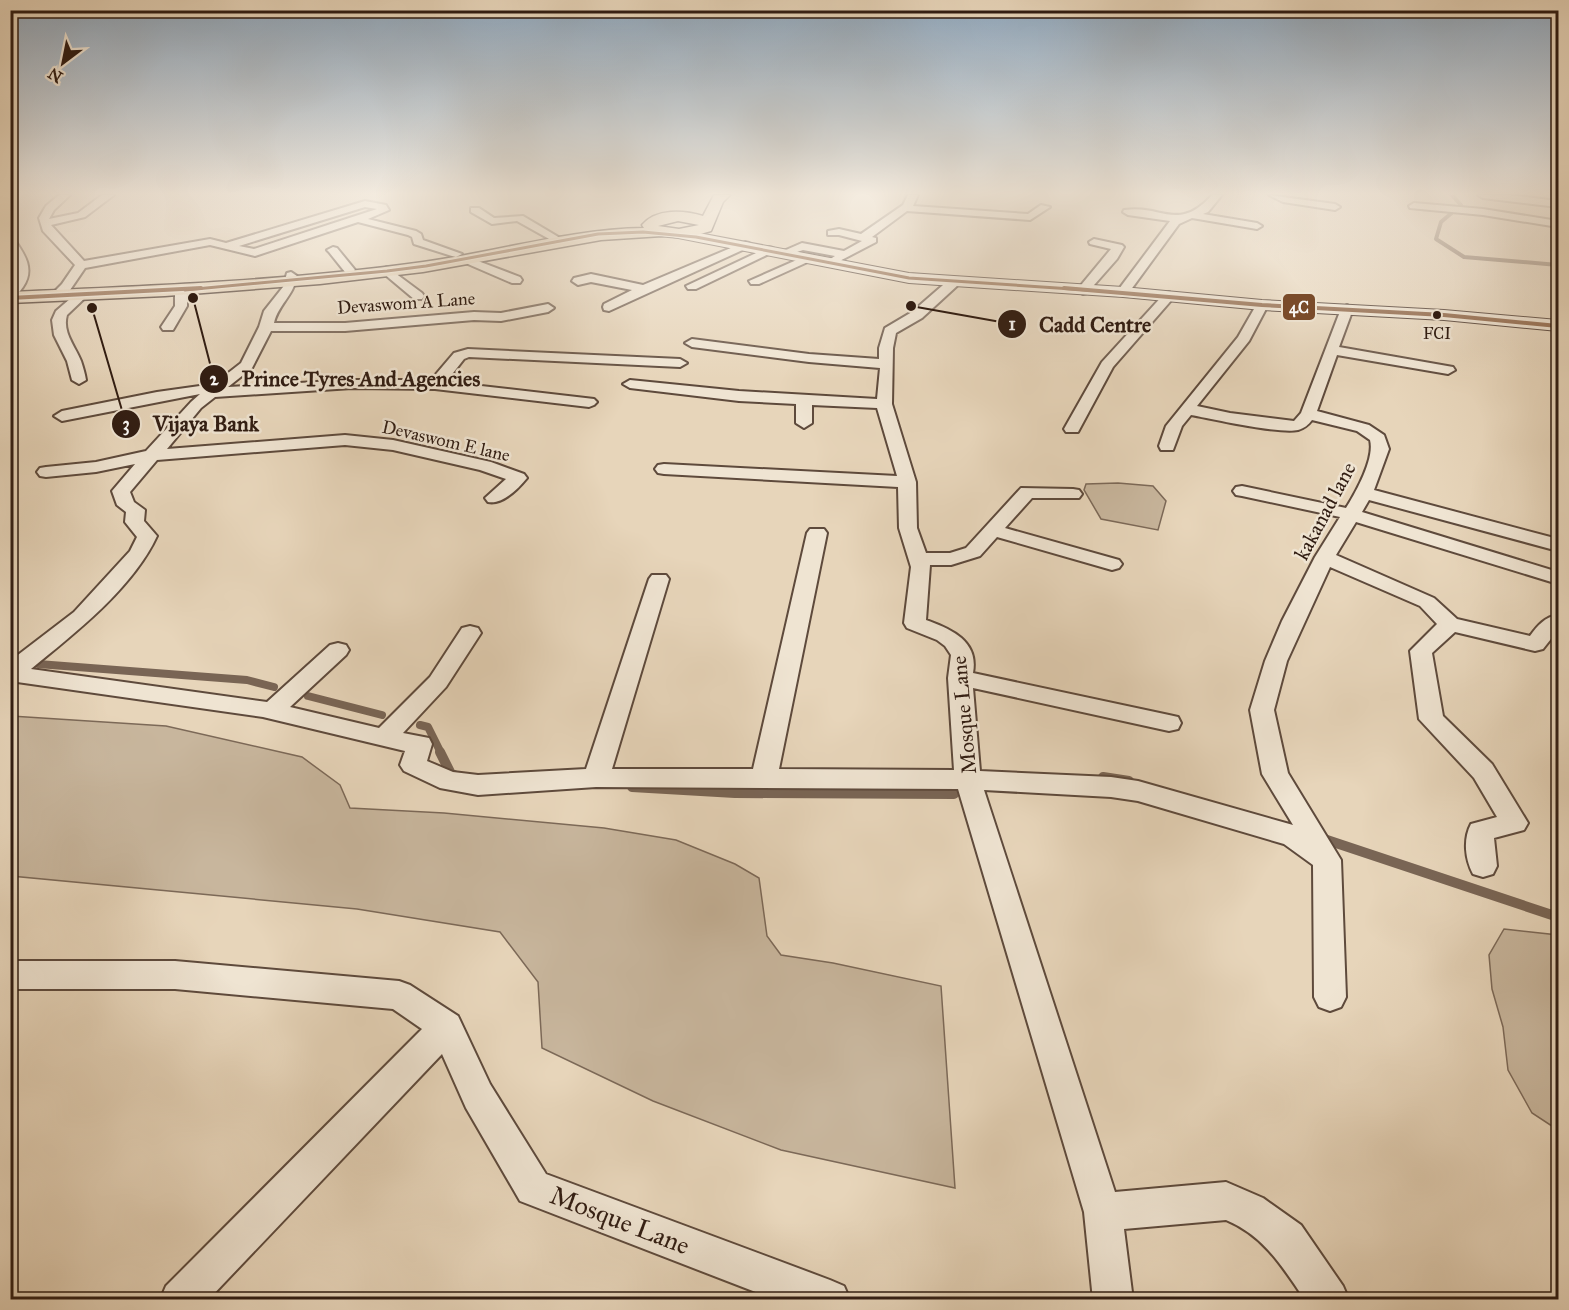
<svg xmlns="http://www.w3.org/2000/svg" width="1569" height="1310" viewBox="0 0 1569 1310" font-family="'IM FELL Great Primer',serif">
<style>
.green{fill:#c8b69d;stroke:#7c6958;stroke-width:1.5}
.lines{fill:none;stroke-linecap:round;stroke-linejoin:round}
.stream-far2{stroke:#796555;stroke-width:4}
.stream-far1{stroke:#796555;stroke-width:8}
.stream{stroke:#796555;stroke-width:10}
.minor-casing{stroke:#5e4a3c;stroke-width:4}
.secondary-casing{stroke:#301c12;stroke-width:2}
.primary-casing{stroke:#301c12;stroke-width:3}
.minor{fill:#efe4d2;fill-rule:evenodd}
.secondary{fill:#efe4d2;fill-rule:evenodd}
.primary{fill:#e7d5ba;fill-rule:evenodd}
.bus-1-far1-casing{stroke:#efe4d2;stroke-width:5}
.bus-1-casing{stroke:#efe4d2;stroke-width:7}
.bus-1-far1{stroke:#7a4b2a;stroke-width:3}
.bus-1{stroke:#7a4b2a;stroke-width:4}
.bus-dot{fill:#301c12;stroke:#efe4d2;stroke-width:2}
.labels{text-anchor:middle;stroke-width:5;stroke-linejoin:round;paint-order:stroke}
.far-bus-label{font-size:16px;fill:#301c12;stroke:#efe4d2}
.far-street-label{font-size:18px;fill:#301c12;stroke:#efe4d2}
.street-label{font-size:21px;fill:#301c12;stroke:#efe4d2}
.near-street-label{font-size:26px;fill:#301c12;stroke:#efe4d2}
.leader{fill:none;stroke:#301c12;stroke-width:2}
.callout-dot{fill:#301c12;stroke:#efe4d2;stroke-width:2}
.mark-label{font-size:18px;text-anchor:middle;font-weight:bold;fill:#fff}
.callout-label{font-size:22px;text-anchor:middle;font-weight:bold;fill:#301c12;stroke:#efe4d2;stroke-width:5;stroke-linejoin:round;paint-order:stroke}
.line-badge{stroke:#efe4d2;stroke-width:2}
.badge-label{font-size:16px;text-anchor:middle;font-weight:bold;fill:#fff}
</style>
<rect width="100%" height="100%" fill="#e7d5ba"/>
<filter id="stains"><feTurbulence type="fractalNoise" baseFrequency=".00333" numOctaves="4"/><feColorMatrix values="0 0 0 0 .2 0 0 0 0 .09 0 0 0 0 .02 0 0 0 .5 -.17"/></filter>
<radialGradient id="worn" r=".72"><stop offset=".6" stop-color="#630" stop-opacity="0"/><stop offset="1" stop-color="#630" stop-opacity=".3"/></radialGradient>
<!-- green -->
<path class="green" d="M1118 483 1153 486 1166 501 1158 530 1101 519 1084 490 1086 484Z
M11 716 166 726 302 757 340 785 350 808 444 813 604 828 676 840 735 864 759 878 767 936 781 955 833 963 941 986 955 1188 781 1150 653 1101 542 1048 538 982 500 932 357 909 11 876Z
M1504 929 1558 935V1130L1532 1113 1508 1070 1503 1027 1492 989 1489 955Z"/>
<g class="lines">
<!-- stream-far2 -->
<path class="stream-far2" d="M1452 195 1461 205 1441 222 1436 239 1464 257 1558 265"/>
<!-- stream-far1 -->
<path class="stream-far1" d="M38 664 247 680 274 687
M308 696 382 715
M420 725 428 727 441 753"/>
<!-- stream -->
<path class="stream" d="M440 752 451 774 454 775
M1103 777 1129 781
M632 787 735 793 954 794
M1324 839 1558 917"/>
<!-- minor casing -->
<g class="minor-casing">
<path id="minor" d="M59 195H70L54 210 49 219 78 213 102 195H114L85 217 51 225 84 261 210 239 226 243 365 201 386 205 389 210 368 219 416 231 421 234 423 240 462 254 456 257 452 256 414 244 412 237 408 235 358 222 255 256 210 245 85 268 70 290 56 300 50 296 62 284 75 265 43 231 39 218 46 206ZM365 207 377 209 254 249 239 246Z
M908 195H918L913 206 1028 214 1041 205 1050 207 1030 220 907 211 872 237 876 238V242L830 266 824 263 835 256 803 250 785 256 779 253 802 243 844 251 862 241 839 235H828V231L839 229 861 234 903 205Z
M1212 195H1222L1208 212 1203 214 1257 223 1262 226 1257 229 1192 218 1179 224 1127 295H1119L1117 292 1119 289 1170 221 1128 215 1123 212 1124 210C1162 204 1178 233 1212 195Z
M1269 195 1335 204 1340 207 1335 210 1283 202Z
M1478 195H1509L1558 201V207L1483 198Z
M1414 203 1483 209 1558 221V227L1483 215 1410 208 1409 206Z
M471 208H479L494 218 523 216 560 238 555 241 551 240 517 221 492 224 471 212Z
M10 238 14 239C25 255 35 269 23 287 19 292 18 295 12 297L10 287C22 269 10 257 10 238Z
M1094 239 1122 245 1124 247 1117 259 1087 293 1083 294 1077 290 1111 249 1090 244 1089 242Z
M745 242 749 243V247L609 311 604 310 603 307 604 304 632 290 591 282 578 285 572 281 574 278 591 274 643 285Z
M333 247 337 248 355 270 353 272H345L329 252 327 250Z
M769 247 773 248V252L696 289H688L686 286Z
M808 255 812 256V260L759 284H751L749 281Z
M465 256 520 277 522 280 520 283H512L461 261 459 259Z
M387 267 422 293 424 296 422 299H414L383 273 381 271Z
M291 272 297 276C294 295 278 305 274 323H345L474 312 501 313 548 304 554 308 548 312 501 321 474 320 345 331H271L252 368 228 387 352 380H431L454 353 468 349 680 359 687 363 680 367 469 357 464 359 446 382 594 399 597 402 594 405 589 407 435 389 352 388 215 397 201 408 167 449 345 435 393 440 491 462 524 474 527 478C518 489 502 505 488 502L485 498 506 479 480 470 393 450 345 445 157 460 130 492 134 502 145 510 144 521 157 536C133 588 74 634 31 669L267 702 330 645 338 643 346 645 349 650 346 655 290 707 379 728 430 677 462 628 470 626 478 628 481 633 446 687 403 733 429 738 432 744 427 761 453 772 478 775 586 769 649 579 652 575H666L669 579 612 769H753L807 533 810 529H824L827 533 779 769 954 770 948 678 951 655 945 646 937 640 907 628 904 623 911 567 899 528 898 487 664 474 658 473 655 469 658 465 664 464 897 476 877 408 812 405V423L804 428 796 423V404L739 401 630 388 623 384 630 380 739 391 877 399 880 368 809 362 692 347 685 343 692 339 809 354 879 359V348L885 328 912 312 950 279H958V285L922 318 896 333 893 348 892 404 916 482 917 528 926 553H950L966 548 1021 488 1073 489 1079 490 1082 494 1079 498H1032L1005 528 1119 560 1122 564 1119 568 1112 570 997 537 980 556 951 565H930L926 620C951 629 979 641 973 673L1169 715 1178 717 1181 723 1178 729 1169 731 973 688 980 771 1111 777 1138 781 1293 825 1262 774 1250 710 1265 661 1282 621 1315 557 1340 517 1242 496 1236 495 1233 491 1236 487 1242 486 1346 508C1356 492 1375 458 1370 440L1357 431 1312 420C1308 425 1305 428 1298 430 1278 434 1213 419 1191 415L1182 426 1173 450H1161L1159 446 1166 426 1238 337 1258 302H1266L1268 305 1249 341 1197 406 1230 413 1294 421 1301 413 1341 309 1347 305 1353 309 1339 347 1453 367 1455 370 1448 374 1337 355 1317 411 1369 425 1384 435 1389 449 1374 490 1558 539V551L1369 500 1362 512 1558 572V584L1356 522 1336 555 1434 598 1457 619 1530 636C1538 625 1545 617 1558 615V630L1543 649 1535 651 1455 632 1432 653 1443 716 1492 764 1528 823 1524 830 1494 838 1497 866 1493 874 1483 877 1473 874C1465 859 1463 839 1471 824L1497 817 1474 778 1419 719 1410 651 1437 624 1420 606 1330 567 1287 661 1274 710 1288 773 1341 860 1346 997 1341 1007 1330 1011 1319 1007 1314 997 1313 865 1284 844 1138 801 1111 797 984 790 1115 1192 1226 1182 1263 1198 1301 1225 1343 1286 1349 1300H1305C1282 1266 1264 1236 1226 1220L1124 1229 1133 1300H1093L1084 1212 958 789 596 787 478 795 440 788 404 771 400 765 405 751 263 717 10 681V661L74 612 130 551 137 537 125 522 126 512 117 505 112 491 135 464 96 472 46 477 40 476 37 472 40 468 46 467 96 462 146 451 191 402 200 394 62 421 54 416 62 411 157 392 214 384 241 363 259 327 264 311 283 287 287 273Z
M181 286 187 290V306L173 330H163L161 327 175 306V290Z
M82 291 88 295 67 315C62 332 75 346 81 361 83 367 85 374 86 380L79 384 72 380 67 361 54 335 52 320 56 311 78 292Z
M1169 292 1175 296 1113 367 1078 432H1066L1064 429 1102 362 1165 293Z
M10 961H175L399 981 410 985 458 1016 490 1084 546 1174 830 1280 844 1286 850 1300H776L520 1201 466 1108 442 1054 208 1300H160L166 1286 422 1029 393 1009 175 989H10Z"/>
</g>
<!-- secondary casing -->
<g class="secondary-casing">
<path id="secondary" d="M678 229 909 273 1123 287 1262 300 1444 310 1558 320V331L1444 320 1262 310 1123 297 909 283 673 237 670 234Z"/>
</g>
<!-- primary casing -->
<g class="primary-casing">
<path id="primary" d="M714 195H730L723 202 711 231 686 238 662 236 601 240 423 272 320 284 165 296 10 303V292C148 286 287 281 423 262 497 252 569 229 644 228L642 225C656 208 684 210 703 216ZM678 221 699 225 679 229 658 226Z"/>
</g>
<!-- minor -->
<use href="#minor" class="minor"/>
<!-- secondary -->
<use href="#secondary" class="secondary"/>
<!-- primary -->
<use href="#primary" class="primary"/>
<!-- bus-1-far1 casing -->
<g class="bus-1-far1-casing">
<path id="bus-1-far1" d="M185 290 387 271 426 266 598 234 643 232 696 237 909 278 1087 290"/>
</g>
<!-- bus-1 casing -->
<g class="bus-1-casing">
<path id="bus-1" d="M1064 288 1262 305 1444 315 1558 326
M10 298 201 288"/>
</g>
<!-- bus-1-far1 -->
<use href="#bus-1-far1" class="bus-1-far1"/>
<!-- bus-1 -->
<use href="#bus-1" class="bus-1"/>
</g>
<!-- sky -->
<linearGradient id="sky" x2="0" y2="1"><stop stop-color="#8fa8bf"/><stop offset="0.51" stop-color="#f4ece0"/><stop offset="1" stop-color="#f4ece0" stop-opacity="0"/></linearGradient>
<rect width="1569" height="379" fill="url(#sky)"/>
<!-- markers -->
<circle class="bus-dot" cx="1437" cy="315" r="5"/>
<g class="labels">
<!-- far-bus labels -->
<g class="far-bus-label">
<text x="1437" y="339">FCI</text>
</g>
<!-- far-street labels -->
<g class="far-street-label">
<text transform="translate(406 303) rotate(-4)" y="6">Devaswom A Lane</text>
<text transform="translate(446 441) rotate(13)" y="6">Devaswom E lane</text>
</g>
<!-- street labels -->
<g class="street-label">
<text transform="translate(1325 511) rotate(-62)" y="7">kakanad lane</text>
<text transform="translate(964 715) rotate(-95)" y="7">Mosque Lane</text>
</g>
<!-- near-street labels -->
<g class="near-street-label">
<text transform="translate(620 1220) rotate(21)" y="9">Mosque Lane</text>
</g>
</g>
<!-- callouts -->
<path class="leader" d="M911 306L1012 324M193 298L214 379M92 308L126 424"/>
<g class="callout-dot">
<circle cx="911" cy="306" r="6"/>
<circle cx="193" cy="298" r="6"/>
<circle cx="92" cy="308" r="6"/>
<circle cx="1012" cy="324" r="15"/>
<circle cx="214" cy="379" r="15"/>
<circle cx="126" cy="424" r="15"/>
</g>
<g class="mark-label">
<text x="1012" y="330">1</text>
<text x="214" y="385">2</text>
<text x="126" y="430">3</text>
</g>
<g class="callout-label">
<text x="1095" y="332">Cadd Centre</text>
<text x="361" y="386">Prince Tyres And Agencies</text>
<text x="206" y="431">Vijaya Bank</text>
</g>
<rect class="line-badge" x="1282" y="293" width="34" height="28" rx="6" fill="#7a4b2a"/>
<g class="badge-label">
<text x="1299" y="313">4C</text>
</g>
<!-- margin -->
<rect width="1569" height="1310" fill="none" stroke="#e7d5ba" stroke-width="36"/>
<rect x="12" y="12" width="1545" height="1286" fill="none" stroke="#301c12" stroke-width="3"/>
<rect x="18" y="18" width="1533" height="1274" fill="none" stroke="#301c12" stroke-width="1.5"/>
<!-- north arrow -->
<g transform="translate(63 63) rotate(212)" stroke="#efe4d2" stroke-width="4.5" paint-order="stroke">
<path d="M0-4.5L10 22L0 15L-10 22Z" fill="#301c12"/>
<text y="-9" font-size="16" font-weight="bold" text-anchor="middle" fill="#301c12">N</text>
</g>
<rect width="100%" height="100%" filter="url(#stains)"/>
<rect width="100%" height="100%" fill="url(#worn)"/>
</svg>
